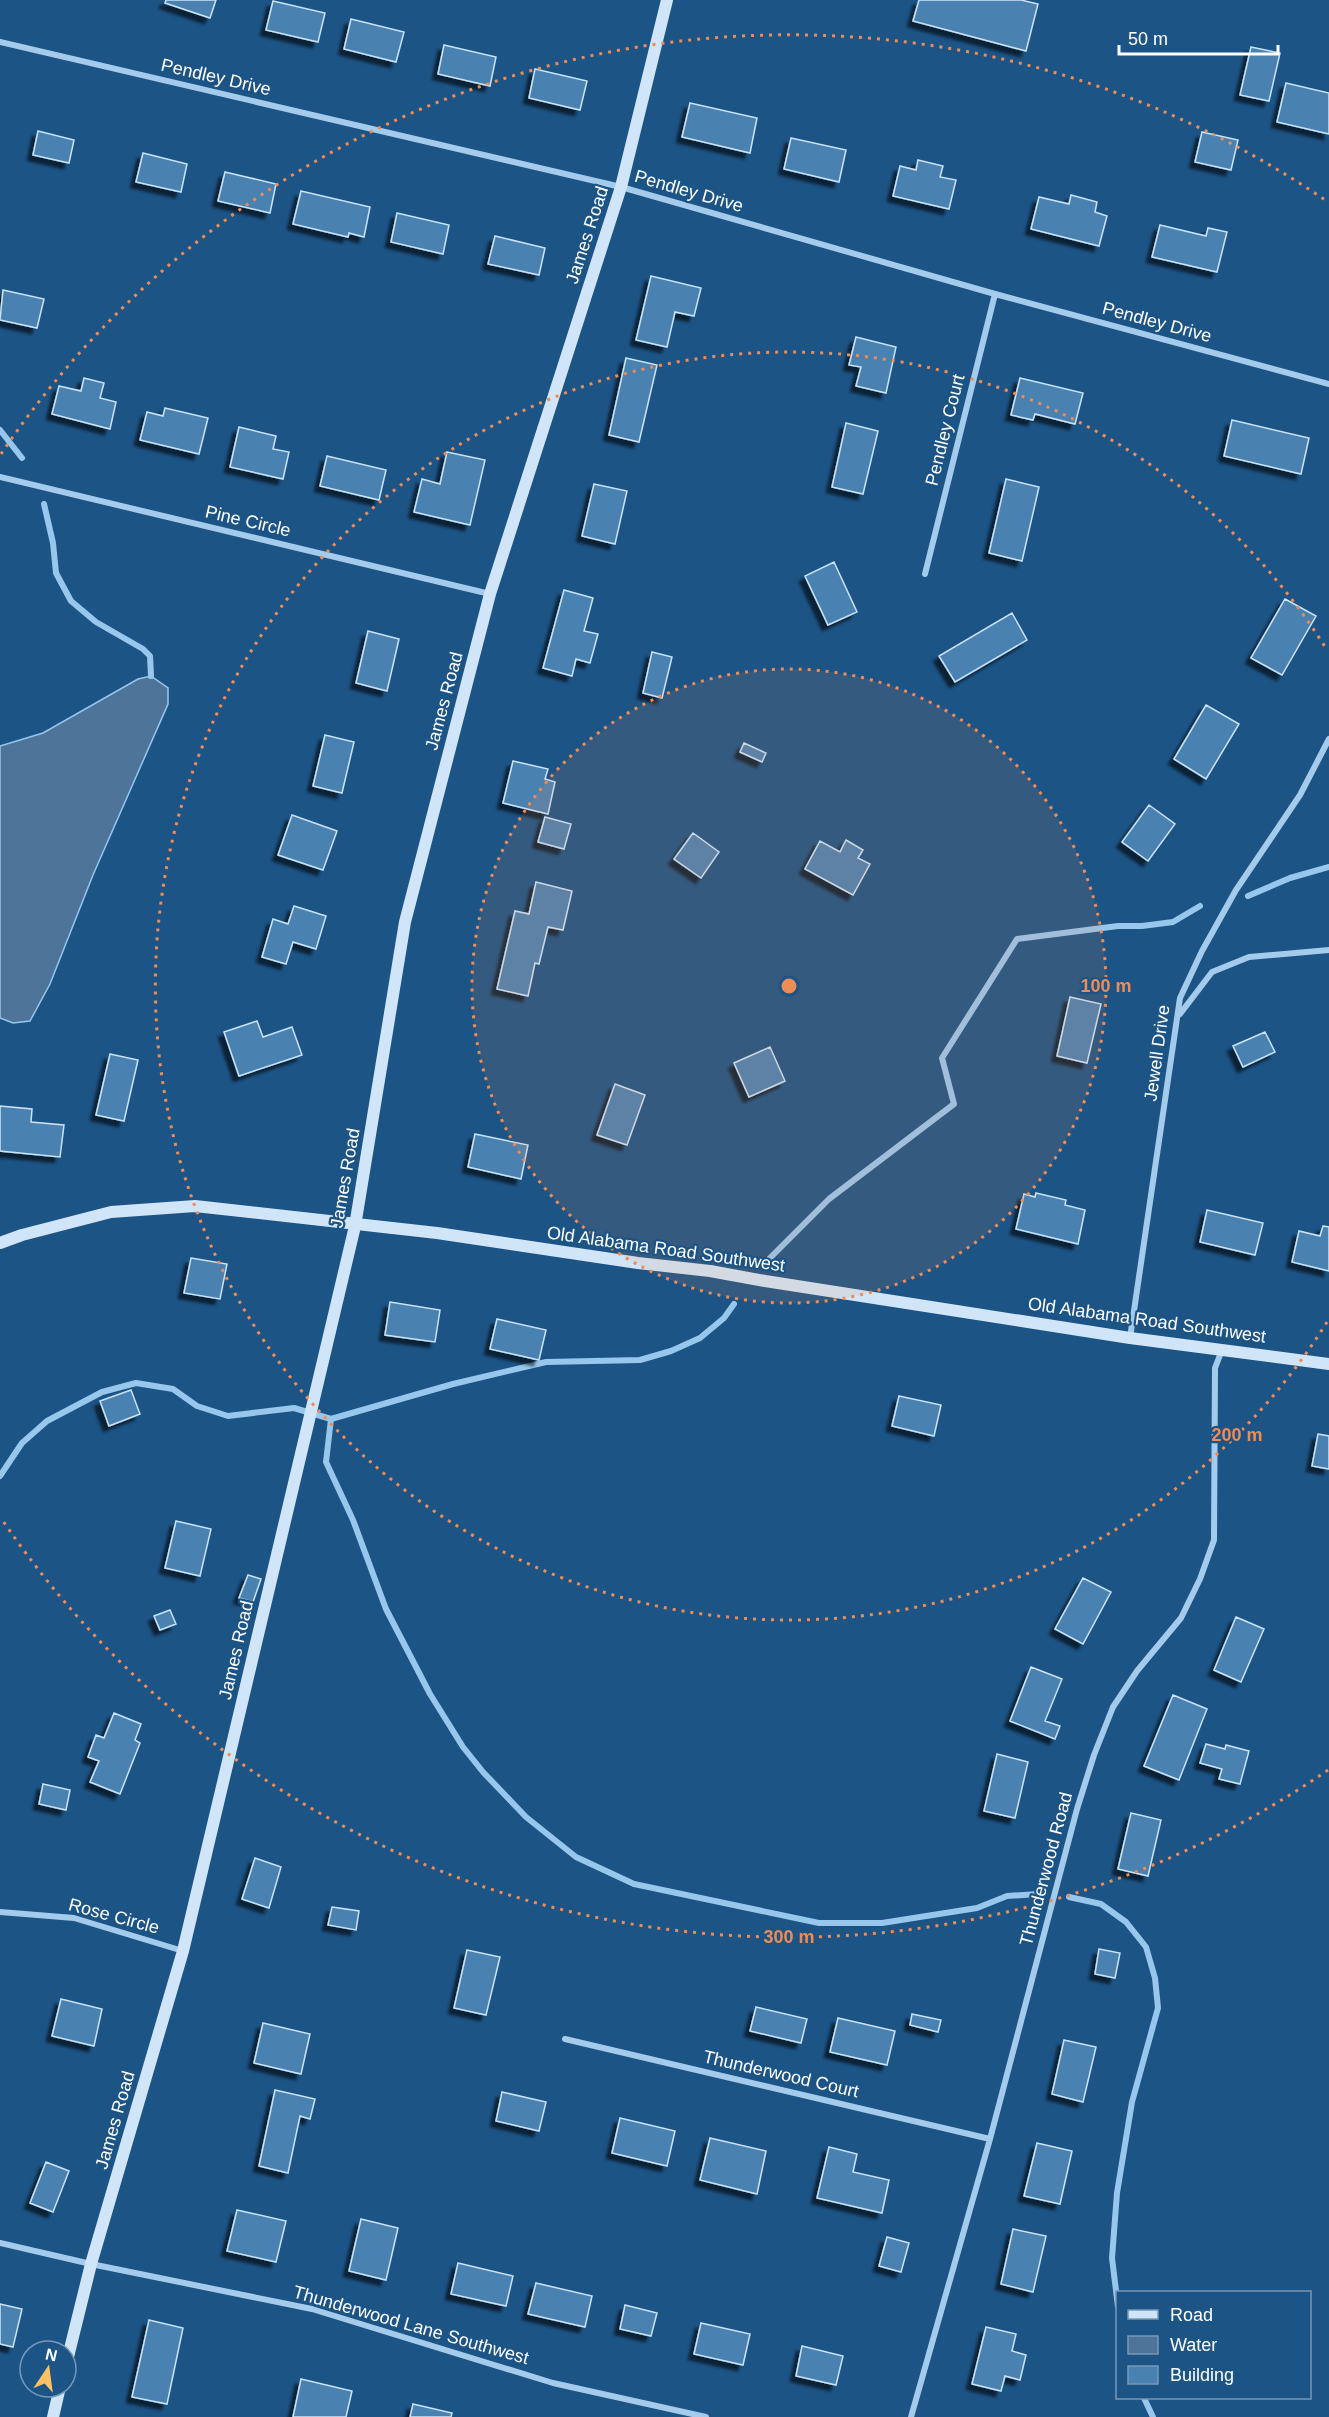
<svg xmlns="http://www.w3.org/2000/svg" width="1329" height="2417" viewBox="0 0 1329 2417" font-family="Arial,sans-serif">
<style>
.water{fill:#4e7599;stroke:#97c7ed;stroke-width:1.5}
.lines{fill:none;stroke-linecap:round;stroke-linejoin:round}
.stream{stroke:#97c7ed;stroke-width:6}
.building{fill:#4981b1;stroke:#c9e3f8;stroke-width:1.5;filter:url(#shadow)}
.street{stroke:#a4cbeb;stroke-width:6}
.secondary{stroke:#d0e5f8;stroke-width:12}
.ring{fill:none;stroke:#ef8b55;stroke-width:3;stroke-dasharray:3 6}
.labels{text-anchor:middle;stroke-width:4.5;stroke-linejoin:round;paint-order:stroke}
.street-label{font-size:18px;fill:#fff;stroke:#1c5486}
.centre{fill:#ef8b55;stroke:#1c5486;stroke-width:3}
.ring-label{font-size:18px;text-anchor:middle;font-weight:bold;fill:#ef8b55;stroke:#1c5486;stroke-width:4.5;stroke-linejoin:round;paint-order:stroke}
</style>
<defs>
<filter id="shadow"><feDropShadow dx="-5.5" dy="5.5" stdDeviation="1.5" flood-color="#0009"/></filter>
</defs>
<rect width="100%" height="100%" fill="#1c5486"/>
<!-- water -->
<path class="water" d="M151 676 168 688V704L93 875 50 984 30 1021 13 1023 0 1018V746L43 733 138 679Z"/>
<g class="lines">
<!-- stream -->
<path class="stream" d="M0 430 22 458
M44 504 53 543 56 573 71 601 96 622 143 649 150 656 151 676
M1248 896 1290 878 1329 867
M769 1259 829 1199 954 1104 942 1058 1017 939 1118 926H1142L1173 922 1200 906
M331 1419 326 1462 353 1520 386 1609 430 1694 463 1747 483 1772 526 1817 576 1857 634 1884 819 1923H882L977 1908 1007 1896 1038 1894
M0 1476 22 1443 47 1421 102 1392 136 1383 173 1389 197 1406 228 1416 294 1408 331 1419 453 1384 546 1362 640 1360 671 1351 700 1338 724 1318 734 1304
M1069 1897 1101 1904 1126 1922 1146 1947 1155 1978 1158 2008 1132 2102 1117 2193 1112 2258 1118 2307
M1144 2398 1153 2417"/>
</g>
<!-- building -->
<path class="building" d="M166 0H216L210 18 165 3Z
M919 0H1021L1038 4 1026 51 913 21Z
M273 1 325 13 318 42 266 30Z
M351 19 404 32 396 62 344 49Z
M444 45 496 57 490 86 438 74Z
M1251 47 1280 53 1269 101 1240 95Z
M535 69 587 81 580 110 529 98Z
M1286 83 1329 93V134L1277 122Z
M690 103 757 118 750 153 682 137Z
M38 131 74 140 69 163 33 155Z
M1202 132 1238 140 1231 170 1195 162Z
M791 138 846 150 839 182 784 169Z
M143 153 187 164 181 192 136 182Z
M918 160 943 166 940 177 956 180 949 209 893 196 900 166 916 170Z
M225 172 276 184 270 213 218 201Z
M301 191 370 207 364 237 349 233 348 237 293 224Z
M1071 195 1097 202 1095 212 1107 216 1099 246 1031 229 1039 197 1069 204Z
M397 213 449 225 443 254 391 242Z
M1160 225 1206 236 1208 228 1227 232 1217 272 1152 257Z
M495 236 545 248 539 275 488 264Z
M651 276 701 288 694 316 675 312 667 347 636 340Z
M3 290 44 299 37 328 0 320Z
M856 337 896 347 886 393 856 386 861 367 849 365Z
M626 358 657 365 639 442 609 435Z
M84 378 104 383 100 398 116 402 110 429 52 414 59 386 81 391Z
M1020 378 1083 393 1075 424 1035 414 1033 420 1011 415Z
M165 408 208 418 199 454 140 440 147 412 163 416Z
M1232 420 1309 438 1301 474 1224 456Z
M846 423 878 431 863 494 832 487Z
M239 427 276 436 273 449 289 452 283 479 230 467Z
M447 452 485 460 470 525 414 512 422 479 440 484Z
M327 456 386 470 379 500 320 486Z
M1006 479 1039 487 1022 561 989 553Z
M594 484 627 491 615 544 582 536Z
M834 562 857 612 828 625 805 576Z
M564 590 593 598 584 631 598 634 590 663 576 659 572 676 543 668Z
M1285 599 1316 616 1282 675 1251 658Z
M1012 613 1027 640 955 682 939 656Z
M368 631 399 639 387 691 356 683Z
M652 652 672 657 662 698 643 693Z
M1206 705 1239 724 1206 779 1174 759Z
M325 735 354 742 342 793 313 786Z
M744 743 766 753 762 762 740 752Z
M513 761 548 769 545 779 555 782 548 814 503 803Z
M1149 805 1175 824 1148 861 1122 842Z
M292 815 337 831 323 870 278 855Z
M545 817 571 824 564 849 538 842Z
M693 833 719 852 701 878 674 859Z
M846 840 863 850 858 858 870 864 853 895 805 869 820 841 840 852Z
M536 882 572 891 563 930 548 927 539 964 535 963 528 996 497 989 515 911 529 914Z
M294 906 326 916 316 949 293 942 286 964 262 957 273 919 288 924Z
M1070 997 1101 1004 1087 1063 1057 1056Z
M257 1021 263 1037 292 1027 302 1055 239 1076 224 1032Z
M1265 1032 1275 1052 1243 1067 1233 1046Z
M770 1047 785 1081 749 1097 734 1063Z
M110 1054 138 1060 124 1121 96 1115Z
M615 1084 645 1095 627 1145 597 1135Z
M0 1106 32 1109 31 1122 64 1125 60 1157 0 1151Z
M475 1134 528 1145 521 1179 468 1167Z
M1036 1193 1066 1200 1065 1205 1085 1210 1078 1244 1016 1229 1024 1194 1035 1197Z
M1207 1210 1263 1223 1255 1255 1200 1242Z
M1323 1226 1329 1227V1271L1292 1262 1299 1231 1320 1236Z
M191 1258 227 1264 220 1299 184 1293Z
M390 1302 440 1310 435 1342 385 1335Z
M497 1319 546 1330 539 1360 490 1349Z
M131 1390 140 1414 109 1426 100 1401Z
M899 1396 941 1405 934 1436 892 1426Z
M1318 1434 1329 1436V1469L1312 1466Z
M176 1521 211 1529 200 1576 165 1568Z
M248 1575 261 1579 253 1602 239 1598Z
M1083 1578 1111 1592 1083 1644 1055 1629Z
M170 1610 176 1624 160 1630 154 1616Z
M1236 1617 1264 1629 1241 1682 1214 1670Z
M1031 1667 1062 1679 1045 1721 1060 1726 1055 1739 1010 1721Z
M1173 1695 1207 1709 1179 1780 1144 1766Z
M114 1713 141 1724 135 1740 140 1743 120 1794 90 1782 99 1761 88 1757 96 1735 104 1738Z
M1206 1744 1225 1749 1226 1745 1249 1751 1240 1784 1219 1779 1222 1769 1200 1763Z
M997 1754 1028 1762 1015 1818 984 1811Z
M43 1784 70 1790 66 1810 39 1804Z
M1131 1813 1161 1820 1148 1876 1118 1869Z
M255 1858 281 1867 269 1908 242 1899Z
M332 1907 359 1911 356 1930 328 1925Z
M1099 1949 1120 1953 1115 1978 1095 1974Z
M467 1950 500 1957 486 2015 454 2008Z
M61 1999 102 2009 94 2046 52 2036Z
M756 2007 807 2019 801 2043 750 2031Z
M912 2014 941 2020 938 2032 910 2025Z
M838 2018 895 2031 887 2065 830 2052Z
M263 2023 310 2034 301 2074 254 2063Z
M1064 2040 1096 2047 1083 2102 1052 2094Z
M275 2090 315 2099 310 2119 300 2116 288 2173 259 2166Z
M502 2092 546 2102 539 2131 496 2121Z
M620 2118 675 2131 667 2166 612 2153Z
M710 2138 766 2151 757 2194 700 2180Z
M1037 2143 1072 2151 1060 2204 1024 2196Z
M829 2147 857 2154 853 2172 889 2180 882 2213 817 2198Z
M46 2162 69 2171 53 2212 30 2203Z
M237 2210 286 2221 276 2262 227 2251Z
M361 2219 398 2228 386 2280 349 2271Z
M1013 2229 1046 2236 1033 2292 1001 2284Z
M887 2237 909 2243 901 2272 879 2266Z
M458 2263 513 2276 506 2306 451 2294Z
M536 2283 592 2296 585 2327 528 2314Z
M0 2304 22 2309 13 2347 0 2344Z
M625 2305 657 2313 651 2336 620 2329Z
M149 2320 183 2328 167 2404 132 2397Z
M701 2323 750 2334 743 2365 694 2354Z
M986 2327 1016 2334 1012 2351 1026 2355 1020 2380 1005 2376 1001 2391 972 2384Z
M802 2346 843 2356 836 2385 796 2376Z
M301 2379 352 2391 346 2417H293Z
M413 2404 452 2413 451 2417H410Z"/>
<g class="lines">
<!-- street -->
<path class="street" d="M0 42 621 187 995 294 1329 384
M0 477 490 594
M925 574 995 294
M1180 1014 1212 972 1249 957 1329 950
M1130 1338 1180 998 1202 951 1236 890 1300 795 1329 739
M0 1912 74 1918 183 1951
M565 2039 990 2139
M0 2243 91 2264 312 2309 553 2383 706 2417
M911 2417 990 2139 1077 1809 1094 1755 1113 1707 1137 1671 1181 1618 1200 1579 1214 1540 1215 1368 1222 1350"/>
<!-- secondary -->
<path class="secondary" d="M0 1243 22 1235 111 1212 195 1206 437 1233 638 1263 710 1271 765 1281 1130 1338 1329 1364
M66 2365 91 2264 183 1951 355 1226 405 922 490 594 621 187 667 0
M53 2417 60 2387"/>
</g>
<!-- distance rings -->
<circle cx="789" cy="986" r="317" fill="#ef8b55" fill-opacity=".12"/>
<g class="ring">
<circle cx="789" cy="986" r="317"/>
<path d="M1327 1322A634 634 0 1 1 1327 650"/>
<path d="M1328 1770A951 951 0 0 1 1 1518M1 454A951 951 0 0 1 1328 202"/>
</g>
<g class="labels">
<!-- street labels -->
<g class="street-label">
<text transform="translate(216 77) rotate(13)" y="6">Pendley Drive</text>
<text transform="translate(689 191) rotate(16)" y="6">Pendley Drive</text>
<text transform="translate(587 235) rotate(-72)" y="6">James Road</text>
<text transform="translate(1157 322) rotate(15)" y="6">Pendley Drive</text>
<text transform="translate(945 430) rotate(-76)" y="6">Pendley Court</text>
<text transform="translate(248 521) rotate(13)" y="6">Pine Circle</text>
<text transform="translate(444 701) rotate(-75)" y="6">James Road</text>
<text transform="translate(1157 1053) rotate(-82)" y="6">Jewell Drive</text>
<text transform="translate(345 1178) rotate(-80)" y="6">James Road</text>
<text transform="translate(666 1249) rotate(8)" y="6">Old Alabama Road Southwest</text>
<text transform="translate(1147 1320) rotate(8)" y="6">Old Alabama Road Southwest</text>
<text transform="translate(236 1650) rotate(-77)" y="6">James Road</text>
<text transform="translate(1046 1869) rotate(-75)" y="6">Thunderwood Road</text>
<text transform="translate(114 1916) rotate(15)" y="6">Rose Circle</text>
<text transform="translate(781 2074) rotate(13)" y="6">Thunderwood Court</text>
<text transform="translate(115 2120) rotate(-74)" y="6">James Road</text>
<text transform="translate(411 2325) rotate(16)" y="6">Thunderwood Lane Southwest</text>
</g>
</g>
<circle cx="789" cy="986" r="9" class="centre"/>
<g class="ring-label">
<text x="1106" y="992">100 m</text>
<text x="1237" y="1441">200 m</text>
<text x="789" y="1943">300 m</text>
</g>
<!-- legend -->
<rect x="1116" y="2291" width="195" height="108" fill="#1c5486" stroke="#7798b6" stroke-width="1.5"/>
<rect x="1128" y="2310" width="30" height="9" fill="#d0e5f8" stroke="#7798b6" stroke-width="1.5"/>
<text x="1170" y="2321" font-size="18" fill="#ffffff">Road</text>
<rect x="1128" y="2336" width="30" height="18" fill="#4e7599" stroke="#7798b6" stroke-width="1.5"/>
<text x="1170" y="2351" font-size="18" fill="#ffffff">Water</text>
<rect x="1128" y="2366" width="30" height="18" fill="#4981b1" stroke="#7798b6" stroke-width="1.5"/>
<text x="1170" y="2381" font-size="18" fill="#ffffff">Building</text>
<!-- north arrow -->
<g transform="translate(48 2369) rotate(13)"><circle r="28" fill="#1c5486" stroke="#7798b6" stroke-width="1.5"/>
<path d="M0-4.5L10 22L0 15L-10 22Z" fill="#fbc162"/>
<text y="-9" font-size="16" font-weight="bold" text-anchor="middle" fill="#ffffff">N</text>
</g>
<!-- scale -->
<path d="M1119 45v9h159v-9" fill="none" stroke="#ffffff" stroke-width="3"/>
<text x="1128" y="45" font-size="18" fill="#ffffff" stroke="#1c5486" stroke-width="4.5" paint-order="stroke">50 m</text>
</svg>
